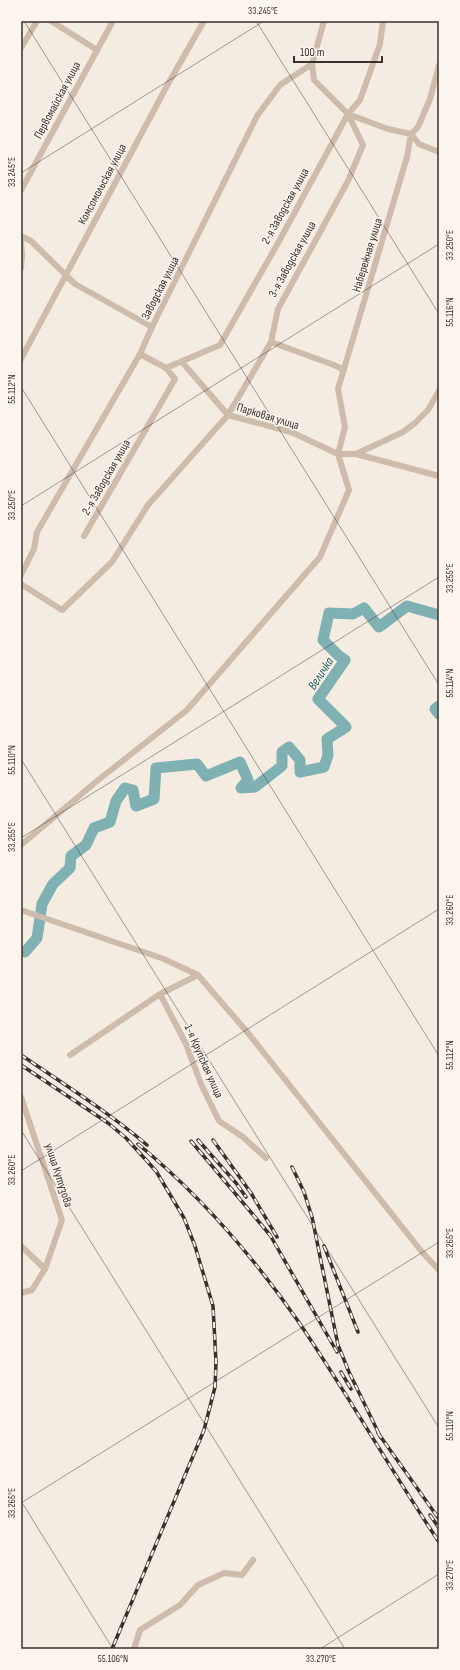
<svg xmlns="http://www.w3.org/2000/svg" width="460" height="1670" viewBox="0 0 460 1670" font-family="'Sofia Sans Condensed',sans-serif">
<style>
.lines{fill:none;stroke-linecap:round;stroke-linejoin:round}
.river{stroke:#7fb0b2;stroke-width:11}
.minor{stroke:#cdbbac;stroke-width:6}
.rail-casing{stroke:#3b302b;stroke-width:3.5}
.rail{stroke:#fbf5ee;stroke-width:2;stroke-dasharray:6;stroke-linecap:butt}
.ticks{fill:none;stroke:#3b302b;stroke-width:1;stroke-opacity:0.45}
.labels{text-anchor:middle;stroke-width:3;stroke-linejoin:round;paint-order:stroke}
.street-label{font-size:12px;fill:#3b302b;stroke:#fbf5ee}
.water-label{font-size:13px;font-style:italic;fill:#1f5a5e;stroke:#fbf5ee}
.neatline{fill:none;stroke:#3b302b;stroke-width:1.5}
.ticks-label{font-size:10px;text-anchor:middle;fill:#3b302b}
</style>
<rect width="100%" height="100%" fill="#f4ebe1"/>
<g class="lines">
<!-- river -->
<path class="river" d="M439 706 435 709 439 714
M21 951 25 952 37 938 42 904 53 884 70 868 71 856 86 845 94 828 110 822 116 801 125 788 133 790 136 806 154 799 156 768 197 764 206 776 240 762 248 780 241 788 255 787 282 766V752L289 747 300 760V772L324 767 328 755 327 739 346 727 318 699 345 660 338 655 323 640 329 613 353 614 364 608 379 627 407 606 439 615"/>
<!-- minor -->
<path class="minor" d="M51 21 97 50
M21 48 37 21
M312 64 314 80 348 114 388 129 411 134 419 144 439 152
M21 190 113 21
M21 236 31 241 75 284 152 327
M21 241 22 256 21 268
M271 342 334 365 344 370
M140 354 166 368 220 345 278 243 348 114 360 100 380 44 383 21
M21 359 168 84 204 21
M182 362 228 415 271 342 278 309 348 181 363 145 348 114
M356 454 439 476
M84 536 175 379 166 368
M21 575 34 549 37 532 140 354 152 327 257 116 280 85 312 64 324 21
M21 584 62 610 112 562 148 505 228 415 291 432 338 454H356L403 432 415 423 428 410 439 391
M21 845 97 781 187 710 320 557 349 490 338 454 345 427 338 389 407 157 411 134 418 127 430 99 439 65
M21 910 164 959 198 975 248 1033 422 1252 439 1270
M198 975 160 994 186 1044 201 1084 219 1121 243 1137 266 1158
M70 1055 160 994
M21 1097 62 1220 45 1269 32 1290 21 1293
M21 1246 45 1269
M134 1649 140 1630 180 1605 198 1585 224 1573 242 1575 253 1560"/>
<!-- rail casing -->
<g class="rail-casing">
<path id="rail" d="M21 1055C64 1084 108 1112 147 1145
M21 1065 108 1123 126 1138 156 1171 184 1218 195 1246 213 1306 216 1362 215 1387 204 1430 112 1649
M198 1140 236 1183 246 1197
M213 1140 251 1193 277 1237
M191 1141 270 1235 337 1352
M138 1144C200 1195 252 1255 298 1321 347 1393 390 1469 439 1542
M292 1167 304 1192 312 1217 338 1345 349 1372 381 1438
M324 1246 358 1332
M341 1372 351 1389
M378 1433 439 1519
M430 1515 439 1528"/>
</g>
<!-- rail -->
<use href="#rail" class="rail"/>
</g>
<!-- ticks -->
<path class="ticks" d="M24 21 439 685M256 21 439 314M21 173 264 21M21 387 439 1056M21 506 439 244M21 759 439 1428M21 838 439 577M21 1130 345 1649M21 1171 439 909M21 1501 113 1649M21 1503 439 1242M320 1649 439 1574"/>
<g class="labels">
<!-- street labels -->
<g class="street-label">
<text transform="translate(57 100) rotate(-62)" y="4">Первомайская улица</text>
<text transform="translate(102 184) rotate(-62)" y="4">Комсомольская улица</text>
<text transform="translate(285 206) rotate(-61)" y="4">2-я Заводская улица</text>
<text transform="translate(367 255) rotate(-73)" y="4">Набережная улица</text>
<text transform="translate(292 259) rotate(-61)" y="4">3-я Заводская улица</text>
<text transform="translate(160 288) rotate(-63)" y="4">Заводская улица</text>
<text transform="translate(268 416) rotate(17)" y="4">Парковая улица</text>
<text transform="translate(106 477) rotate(-60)" y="4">2-я Заводская улица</text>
<text transform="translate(204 1061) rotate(66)" y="4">1-я Крупская улица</text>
<text transform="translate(59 1175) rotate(72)" y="4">улица Кутузова</text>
</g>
<!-- water labels -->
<g class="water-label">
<text transform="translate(320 673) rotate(-57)" y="5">Величка</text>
</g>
</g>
<!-- border -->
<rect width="460" height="1670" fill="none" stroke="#fbf5ee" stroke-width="44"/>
<!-- scale -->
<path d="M294 56v6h88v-6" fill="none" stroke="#3b302b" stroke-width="2"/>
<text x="300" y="56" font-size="12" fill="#3b302b" stroke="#fbf5ee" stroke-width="3" paint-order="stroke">100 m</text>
<rect x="22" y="22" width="416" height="1626" class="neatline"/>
<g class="ticks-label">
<text x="263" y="14">33.245°E</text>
<text transform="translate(11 172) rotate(-90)" y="4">33.245°E</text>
<text transform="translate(449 245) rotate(-90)" y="4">33.250°E</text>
<text transform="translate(449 312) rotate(-90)" y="4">55.116°N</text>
<text transform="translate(11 389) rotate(-90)" y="4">55.112°N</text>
<text transform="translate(11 505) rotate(-90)" y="4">33.250°E</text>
<text transform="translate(449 578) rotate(-90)" y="4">33.255°E</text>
<text transform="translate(449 683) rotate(-90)" y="4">55.114°N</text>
<text transform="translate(11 760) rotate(-90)" y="4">55.110°N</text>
<text transform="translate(11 837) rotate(-90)" y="4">33.255°E</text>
<text transform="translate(449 910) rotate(-90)" y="4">33.260°E</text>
<text transform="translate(449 1055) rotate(-90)" y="4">55.112°N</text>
<text transform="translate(11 1170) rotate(-90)" y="4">33.260°E</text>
<text transform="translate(449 1243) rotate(-90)" y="4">33.265°E</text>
<text transform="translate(449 1426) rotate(-90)" y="4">55.110°N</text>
<text transform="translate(11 1503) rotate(-90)" y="4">33.265°E</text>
<text transform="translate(449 1575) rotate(-90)" y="4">33.270°E</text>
<text x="113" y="1662">55.106°N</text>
<text x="321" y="1662">33.270°E</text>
</g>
</svg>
